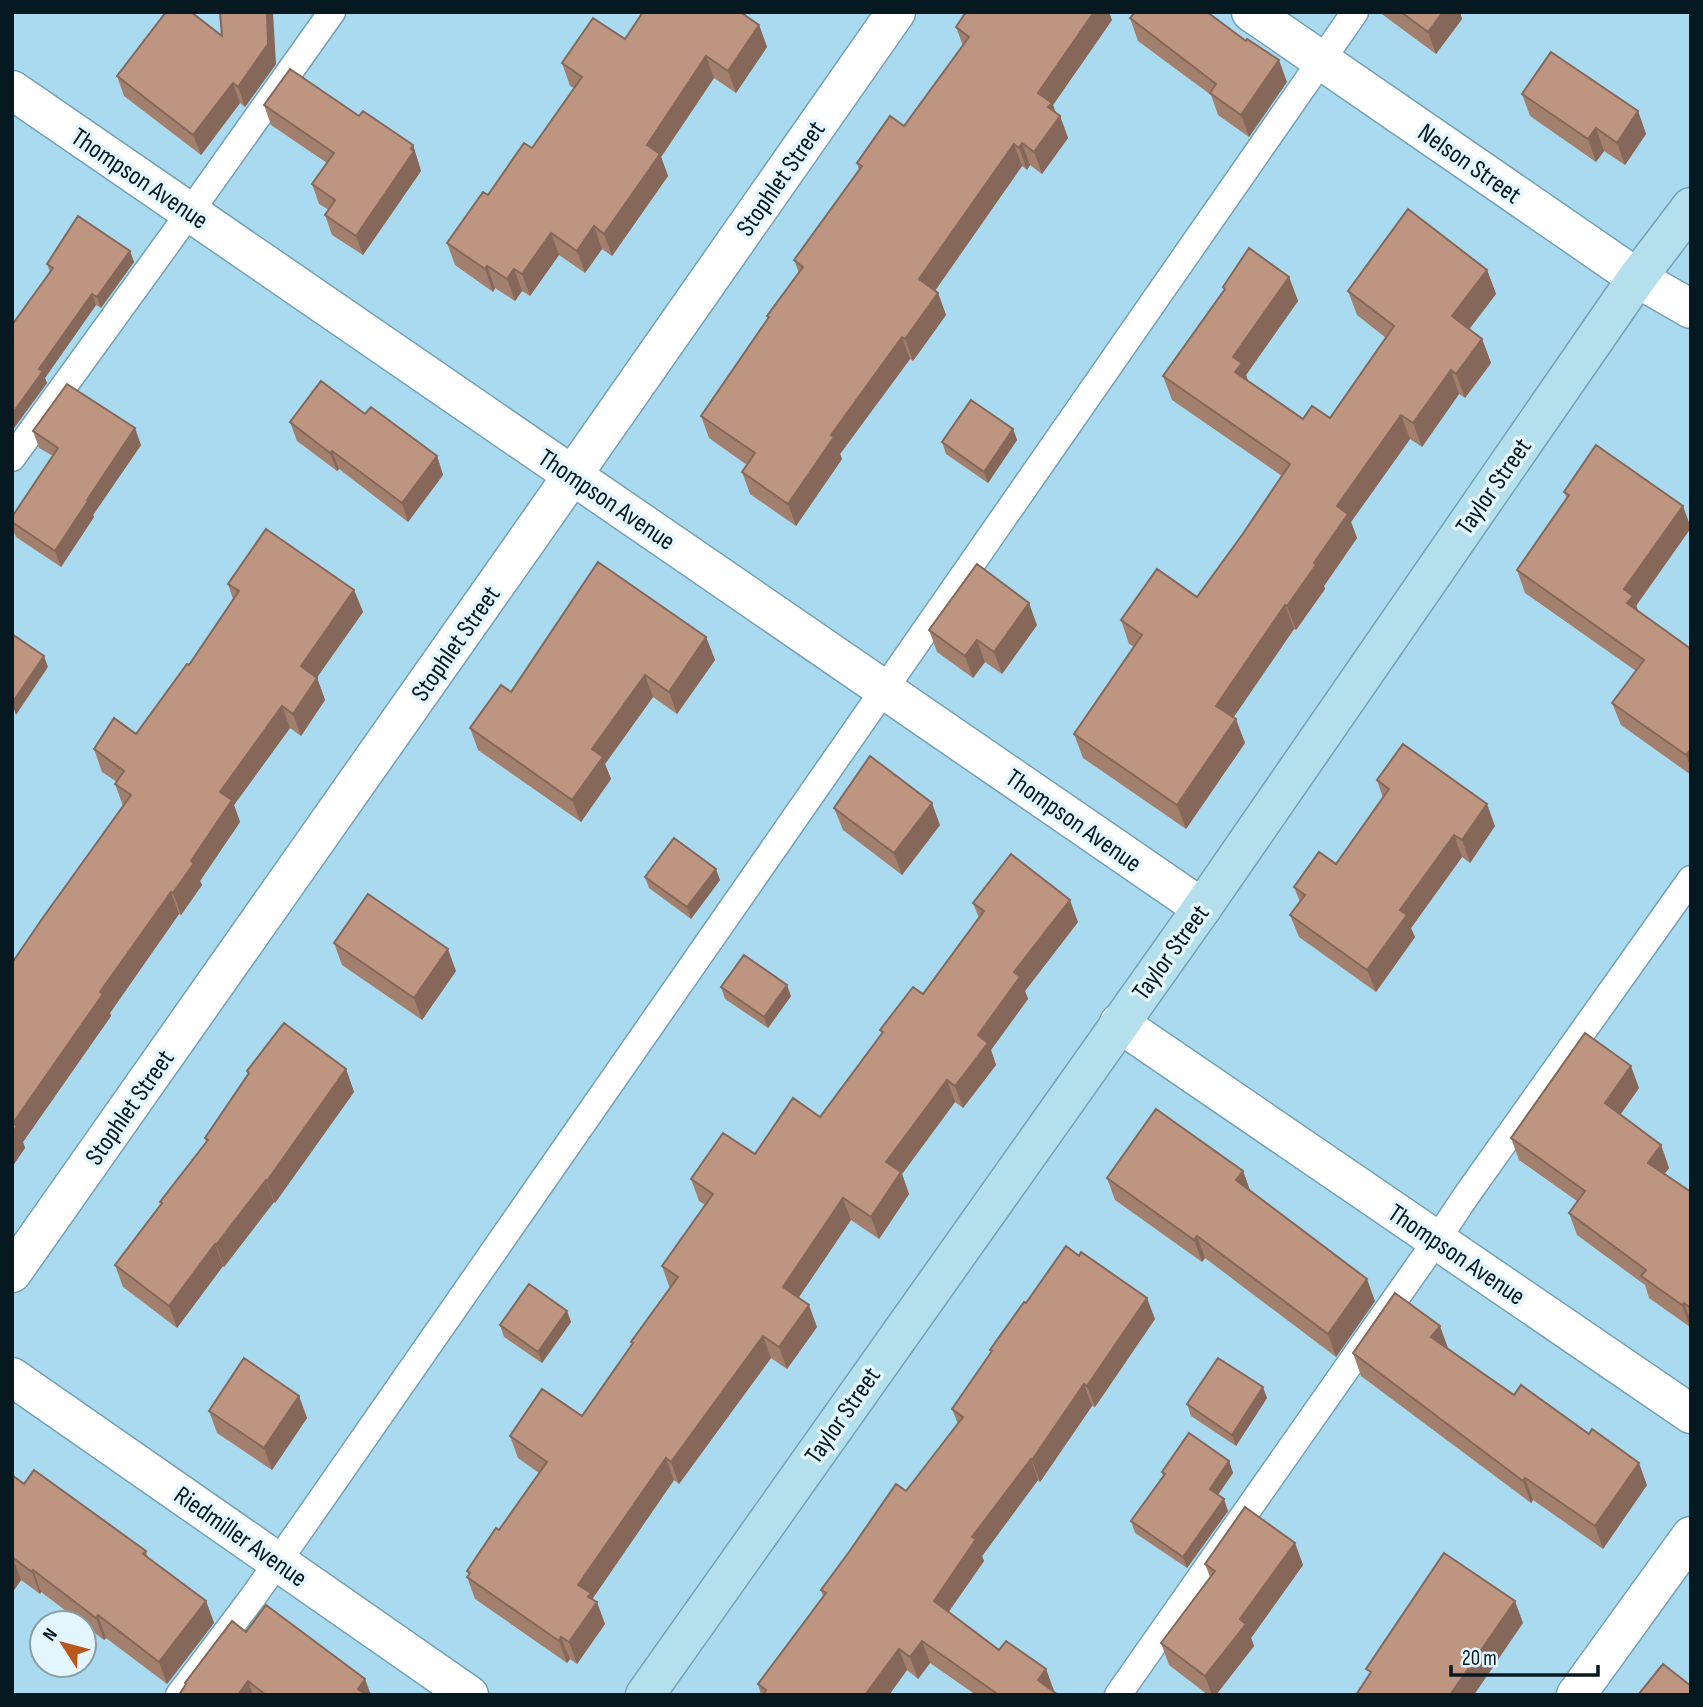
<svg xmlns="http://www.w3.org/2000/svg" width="1703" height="1707" viewBox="0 0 1703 1707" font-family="'Sofia Sans Condensed',sans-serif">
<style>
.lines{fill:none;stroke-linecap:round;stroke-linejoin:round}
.service-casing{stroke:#73a1b5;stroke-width:29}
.minor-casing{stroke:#73a1b5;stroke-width:41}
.secondary-casing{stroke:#73a1b5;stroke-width:41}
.service{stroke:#fff;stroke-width:26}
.minor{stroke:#fff;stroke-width:38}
.secondary{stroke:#b4e0ed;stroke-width:38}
.wall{fill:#a3806e}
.shaded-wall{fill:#85685a}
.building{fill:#be9580;stroke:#85685a;stroke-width:2}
.labels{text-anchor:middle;stroke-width:7;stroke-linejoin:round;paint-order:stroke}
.street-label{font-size:26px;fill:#061820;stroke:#e3f6fe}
</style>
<rect width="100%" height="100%" fill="#aadaef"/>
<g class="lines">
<!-- service casing -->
<g class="service-casing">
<path id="service" d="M12 458 190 212 332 12
M179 1695 253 1597 307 1520 1355 12
M1118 1695 1436 1241 1466 1196 1691 879"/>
</g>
<!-- minor casing -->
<g class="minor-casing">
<path id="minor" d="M1251 12 1637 278 1691 309
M12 90 1202 908
M1119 1023 1691 1414
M12 1273 539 523 896 12
M12 1377 469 1695
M1576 1695 1691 1536"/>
</g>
<!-- secondary casing -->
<g class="secondary-casing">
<path id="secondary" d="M645 1695 1202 908 1637 278 1691 207"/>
</g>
<!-- service -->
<use href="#service" class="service"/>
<!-- minor -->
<use href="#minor" class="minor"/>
<!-- secondary -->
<use href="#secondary" class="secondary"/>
</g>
<!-- wall -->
<path class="wall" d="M643 12H747L745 16 759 25 767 47 736 93 714 78 661 157 668 176 612 256 602 249 585 273 559 255 530 296 522 291 515 301 495 288 493 292 455 265 447 243 488 195 532 148 574 88 570 86 562 63 625 39Z
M1379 12H1460L1462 19 1436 54Z
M1130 18 1246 41 1287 82 1249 137 1218 115 1211 95 1138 41Z
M1112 20 1053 105 1055 112 1060 116 1068 138 1042 174 1030 165 1027 170 1022 166 935 291 938 293 946 315 913 361 910 359 840 454 842 459 796 526 750 494 742 472 747 465 709 438 701 416 768 318 767 316 799 273 794 260 859 170 857 163 904 126 963 46 956 27Z
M222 36 276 64 245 107 240 103 201 155 124 96 117 76Z
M1522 94 1638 111 1646 134 1625 165 1604 151 1596 162 1530 116Z
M264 105 359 116 413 145 421 171 363 255 332 235 325 215 329 210 319 204 312 184 327 163 271 125Z
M130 251 134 262 101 308 96 305 45 378 47 383 12 430V325L50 272 47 264Z
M1487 270 1496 294 1469 329 1482 339 1491 363 1465 398 1459 394 1422 447 1410 439 1351 522 1357 538 1324 586 1325 589 1296 630 1294 629 1233 717 1245 743 1186 829 1083 758 1074 734 1134 647 1129 644 1121 620 1197 597 1242 535 1282 476 1172 400 1163 376 1224 290 1223 287 1289 277 1298 301 1246 375 1248 381 1303 419 1330 418 1386 338 1357 315 1348 291Z
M290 422 437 456 443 475 408 522 339 469 337 471 297 441Z
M1013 429 1017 440 988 483 946 454 942 442Z
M33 431 141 445 93 515 94 517 61 567 16 537 12 527V517L53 456 39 448Z
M1596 445 1638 611 1691 649V775L1621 725 1612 703 1636 671 1525 593 1517 570 1567 499 1564 492Z
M228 584 354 590 363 612 317 677 325 700 301 736 290 728 234 805 240 822 200 881 202 885 181 915 179 914 110 1013 111 1016 23 1142 25 1148 12 1167 123 806 115 784 117 782 102 772 94 749 136 734 189 665 233 599Z
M1037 625 1002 674 985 662 973 678 937 652 929 630Z
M706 637 715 660 677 714 653 697 605 764 611 779 581 822 478 750 470 728 511 692Z
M1377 780 1495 826 1470 863 1462 857 1411 928 1415 937 1376 992 1299 937 1290 915 1300 902 1294 887 1336 864 1383 798Z
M834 808 940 825 902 875 843 830Z
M645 877 720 880 691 919 649 888Z
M973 903 1078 922 1025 991 1028 999 991 1050 996 1065 963 1108 955 1102 902 1174 909 1194 879 1239 851 1220 798 1298 817 1327 787 1369 771 1358 679 1484 674 1480 593 1598 605 1624 577 1664 570 1659 567 1663 475 1599 467 1577 469 1575 467 1571 499 1530 539 1473 518 1458 510 1436 582 1416 632 1344 631 1342 670 1289 662 1266 705 1205 699 1201 691 1179 755 1154 820 1117 882 1034 880 1030 923 994 979 918Z
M334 943 456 971 422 1020 342 965Z
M721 987 791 996 768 1028 725 999Z
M346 1069 354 1092 275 1203 274 1202 224 1267 223 1266 177 1328 123 1287 115 1265 161 1204 160 1202 206 1142 205 1138 248 1074 247 1071Z
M1639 1088 1620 1115 1661 1145 1669 1168 1664 1174 1691 1192 1690 1327 1649 1298 1645 1285 1577 1235 1569 1213 1577 1201 1519 1160 1511 1138Z
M1243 1171 1250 1191 1375 1301 1336 1357 1205 1258 1202 1262 1115 1200 1107 1178Z
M1026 1303 1155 1319 1095 1407 1092 1406 1040 1482 1038 1480 982 1556 984 1561 948 1612 999 1650 1046 1669 1054 1691 1058 1695H976L930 1663 918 1679 907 1670 889 1695H761L758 1684 823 1596 821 1590 906 1491 958 1424 952 1409 991 1352 990 1350Z
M567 1311 571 1322 542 1363 504 1337 500 1325Z
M1448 1348 1514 1395 1647 1485 1603 1549 1533 1500 1531 1503 1361 1376 1353 1353Z
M299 1396 307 1418 272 1470 217 1433 209 1411Z
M1267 1398 1236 1446 1191 1416 1187 1404Z
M1229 1461 1233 1473 1218 1495 1228 1511 1187 1568 1135 1533 1131 1521 1163 1476 1162 1472Z
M12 1475 24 1484 146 1551 148 1558 206 1601 214 1623 167 1684 106 1638 104 1640 84 1625V1623H82L41 1592 40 1594 21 1580 12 1593Z
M1295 1543 1303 1565 1251 1638 1254 1646 1216 1695H1208L1169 1665 1161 1643 1210 1577 1205 1564Z
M246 1632 371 1695H179L186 1685 185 1683Z"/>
<!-- shaded-wall -->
<path class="shaded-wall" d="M267 12H273L276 64 245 107 238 87Z
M1094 12H1109L1112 20 1053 105 1058 119 1060 116 1068 138 1042 174 1034 152 1038 93Z
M1443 12H1460L1462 19 1436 54 1428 32Z
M759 25 767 47 736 93 728 71Z
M706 56 714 78 661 157 668 176 612 256 604 234 647 145Z
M1279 60 1287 82 1249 137 1241 115Z
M233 83 240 103 201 155 193 135Z
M1638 111 1646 134 1625 165 1617 143Z
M1596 128 1604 151 1596 162 1588 139Z
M1022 143 1030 165 1027 170 1019 148Z
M1014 144 1022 166 927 302 919 279Z
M413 145 421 171 363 255 356 236Z
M594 226 602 249 585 273 577 251Z
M551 233 559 255 530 296 522 274Z
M130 251 134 262 101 308 97 297Z
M487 266 495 288 493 292 485 269Z
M514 269 522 291 515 301 507 279Z
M1487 270 1496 294 1461 340 1452 316Z
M1289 277 1298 301 1246 375 1250 387 1235 372 1233 357Z
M938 293 946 315 913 361 905 339Z
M92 294 96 305 45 378 47 383 12 431V414L39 369Z
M902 337 910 359 840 454 842 459 796 526 788 504 831 435Z
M1482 339 1491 363 1465 398 1456 374Z
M1451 370 1459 394 1422 447 1413 423Z
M1401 415 1410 439 1351 522 1357 538 1324 586 1325 589 1296 630 1287 606 1314 563 1337 506Z
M135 428 141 445 93 515 94 517 61 567 55 551 87 500Z
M1013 429 1017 440 988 483 984 472Z
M332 451 339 469 337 471 330 453Z
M437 456 443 475 408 522 402 503Z
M1683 506 1691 528 1636 606 1641 618 1627 603 1624 589Z
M354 590 363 612 309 689 301 666Z
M1029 603 1037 625 1002 674 994 652Z
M1285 605 1294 629 1225 730 1216 706Z
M706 637 715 660 677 714 669 692Z
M977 640 985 662 973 678 965 656Z
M44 656 48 667 16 715 12 703Z
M645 675 653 697 605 764 611 779 581 822 572 800 592 749Z
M317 678 325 700 301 736 293 714Z
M282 706 290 728 234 805 240 822 200 881 202 885 181 915 173 893 191 861 220 792Z
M1236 719 1245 743 1186 829 1177 805Z
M1691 749V768L1686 755Z
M932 803 940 825 902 875 894 853Z
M1487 804 1495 826 1470 863 1462 840Z
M1454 835 1462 857 1411 928 1415 937 1376 992 1367 970 1400 910Z
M716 869 720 880 691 919 687 907Z
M171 892 179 914 110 1013 111 1016 23 1142 25 1148 12 1167 13 1123 100 992Z
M1070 900 1078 922 1025 991 1028 999 991 1050 996 1065 963 1108 955 1086 978 1035 1014 972Z
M448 949 456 971 422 1020 414 998Z
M787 985 791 996 768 1028 764 1017Z
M1631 1066 1639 1088 1613 1125 1605 1103Z
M346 1069 354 1092 275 1203 267 1181Z
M947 1080 955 1102 902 1174 909 1194 879 1239 871 1217 886 1162Z
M1661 1145 1669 1168 1656 1185 1648 1163Z
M1243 1171 1251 1193 1236 1180Z
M266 1180 274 1202 224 1267 216 1245Z
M843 1198 851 1220 791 1309 783 1287Z
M1197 1236 1205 1258 1202 1262 1194 1240Z
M215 1244 223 1266 177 1328 169 1306Z
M1367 1279 1375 1301 1336 1357 1328 1334Z
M1147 1298 1155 1319 1095 1407 1087 1386Z
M1684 1303 1691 1322 1690 1327 1682 1305Z
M809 1305 817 1327 787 1369 779 1347Z
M567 1311 571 1322 542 1363 538 1352Z
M1440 1326 1448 1348 1431 1337Z
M763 1336 771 1358 679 1484 671 1462Z
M1084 1384 1092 1406 1040 1482 1032 1460Z
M1263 1387 1267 1398 1236 1446 1232 1435Z
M299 1396 307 1418 272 1470 264 1448Z
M666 1458 674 1480 593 1598 595 1605 597 1602 605 1624 577 1664 569 1642 578 1585Z
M1031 1459 1038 1480 982 1556 984 1561 941 1623 934 1601 972 1537Z
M1229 1461 1233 1473 1214 1500 1210 1489Z
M1639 1463 1647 1485 1603 1549 1595 1526Z
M1525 1478 1533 1500 1531 1503 1523 1481Z
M1224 1499 1228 1511 1187 1568 1183 1557Z
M1295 1543 1303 1565 1251 1638 1254 1646 1216 1695H1212L1205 1676 1240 1619Z
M13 1558 21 1580 12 1593V1560Z
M33 1570 41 1592 40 1594 32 1572Z
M206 1601 214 1623 167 1684 159 1662Z
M1515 1601 1523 1623 1474 1695H1450Z
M98 1615 106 1638 104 1640 96 1618Z
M561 1637 570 1659 567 1663 559 1641Z
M922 1641 930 1663 918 1679 910 1657Z
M899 1649 907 1670 889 1695H865Z
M1046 1669 1054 1691 1038 1680Z
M365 1679 371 1695H360L358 1689Z
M248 1681 253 1695H238Z"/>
<!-- building -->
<path class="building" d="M166 12H191L222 36 220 12H267L268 44 238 87 233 83 193 135 117 76Z
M643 12H740L759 25 728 71 706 56 647 145 660 154 604 234 594 226 577 251 551 233 522 274 514 269 507 279 487 266 485 269 447 243 483 192 488 195 524 143 532 148 582 77 562 63 593 18 625 39Z
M966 12H1094L1038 93 1052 103 1048 107 1060 116 1034 152 1022 143 1019 148 1014 144 919 279 938 293 905 339 902 337 831 435 834 437 788 504 742 472 755 453 701 416 769 317 767 316 803 267 794 260 862 166 857 163 890 116 904 126 969 37 956 27Z
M1135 12H1207L1246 41 1247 39 1279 60 1241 115 1210 93 1216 84 1130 18Z
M1401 12H1443L1428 32Z
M1551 52 1638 111 1617 143 1596 128 1588 139 1522 94Z
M290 69 359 116 363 111 413 145 411 149 414 151 356 236 325 215 335 200 312 184 334 153 264 105Z
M1408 209 1487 270 1452 316 1482 339 1456 374 1451 370 1413 423 1401 415 1337 506 1348 514 1314 563 1316 565 1287 606 1285 605 1216 706 1236 719 1177 805 1074 734 1142 635 1121 620 1157 569 1197 597 1242 535 1290 464 1163 376 1225 289 1223 287 1249 248 1289 277 1233 357 1242 363 1235 372 1303 419 1312 406 1330 418 1394 326 1348 291Z
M78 216 130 251 97 297 92 294 39 369 43 371 12 414V325L53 268 47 264Z
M321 381 365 414 371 407 437 456 402 503 332 451 330 453 290 422Z
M67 384 135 428 87 500 88 501 55 551 12 522V517L58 448 33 431Z
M971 400 1013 429 984 472 942 442Z
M1596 445 1683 506 1624 589 1633 596 1627 603 1691 649V749L1686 755 1612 703 1644 660 1517 570 1569 495 1564 492Z
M266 529 354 590 301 666 317 678 293 714 282 706 220 792 232 800 191 861 194 863 173 893 171 892 100 992 103 994 13 1123 17 1126 12 1134V963L42 919 131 795 115 784 124 771 94 749 114 718 136 734 187 664 189 665 239 591 228 584Z
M598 562 706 637 669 692 645 675 592 749 603 757 572 800 470 728 501 685 511 692Z
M977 564 1029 603 994 652 977 640 965 656 929 630Z
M12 634 44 656 12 703Z
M1403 744 1487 804 1462 840 1454 835 1400 910 1407 915 1367 970 1290 915 1305 895 1294 887 1319 852 1336 864 1389 789 1377 780Z
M870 756 932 803 894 853 834 808Z
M674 838 716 869 687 907 645 877Z
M1011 854 1070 900 1014 972 1020 977 978 1035 988 1043 955 1086 947 1080 886 1162 901 1172 871 1217 843 1198 783 1287 809 1305 779 1347 763 1336 671 1462 666 1458 578 1585 591 1593 588 1597 597 1602 569 1642 561 1637 559 1641 467 1577 470 1573 467 1571 496 1528 499 1530 547 1462 510 1436 542 1389 582 1416 633 1343 631 1342 678 1277 662 1266 713 1194 691 1179 723 1133 755 1154 793 1098 820 1117 883 1032 880 1030 913 987 923 994 984 911 973 903Z
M368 894 448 949 414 998 334 943Z
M744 955 787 985 764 1017 721 987Z
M284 1023 346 1069 267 1181 266 1180 216 1245 215 1244 169 1306 115 1265 162 1203 160 1202 208 1140 205 1138 249 1073 247 1071Z
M1585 1033 1631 1066 1605 1103 1661 1145 1648 1163 1691 1192V1308L1684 1303 1682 1305 1641 1276 1646 1270 1569 1213 1585 1191 1511 1138Z
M1156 1109 1243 1171 1236 1180 1367 1279 1328 1334 1197 1236 1194 1240 1107 1178Z
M1066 1246 1079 1256 1081 1252 1147 1298 1087 1386 1084 1384 1032 1460 1031 1459 972 1537 976 1539 934 1601 999 1650 1006 1641 1046 1669 1038 1680 1058 1695H999L922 1641 910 1657 899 1649 865 1695H763L766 1690 758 1684 826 1593 821 1590 849 1552 896 1484 906 1491 963 1417 952 1409 992 1351 990 1350 1024 1302 1026 1303Z
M529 1284 567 1311 538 1352 500 1325Z
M1395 1293 1440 1326 1431 1337 1514 1395 1521 1385 1589 1434 1592 1429 1639 1463 1595 1526 1525 1478 1523 1481 1353 1353Z
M244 1358 299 1396 264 1448 209 1411Z
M1218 1358 1263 1387 1232 1435 1187 1404Z
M1189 1433 1229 1461 1210 1489 1224 1499 1183 1557 1131 1521 1165 1474 1162 1472Z
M34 1470 146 1551 143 1554 206 1601 159 1662 98 1615 96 1618 33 1570 32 1572 13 1558 12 1560V1475L24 1484Z
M1245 1507 1295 1543 1240 1619 1246 1624 1205 1676 1161 1643 1215 1571 1205 1564Z
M1444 1553 1515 1601 1450 1695H1356L1371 1672 1366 1669Z
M266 1605 365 1679 358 1689 366 1695H266L248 1681 238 1695H179L186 1684 185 1683 232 1621 246 1632Z
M1663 1664 1691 1686V1695H1638Z"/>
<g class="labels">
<!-- street labels -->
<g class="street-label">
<text transform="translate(1470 163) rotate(35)" y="9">Nelson Street</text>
<text transform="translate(140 178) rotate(34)" y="9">Thompson Avenue</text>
<text transform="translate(780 178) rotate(-55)" y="9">Stophlet Street</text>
<text transform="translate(1493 486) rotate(-55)" y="9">Taylor Street</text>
<text transform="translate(607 499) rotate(34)" y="9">Thompson Avenue</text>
<text transform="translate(455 643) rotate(-55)" y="9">Stophlet Street</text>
<text transform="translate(1074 820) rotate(35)" y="9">Thompson Avenue</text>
<text transform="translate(1170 952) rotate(-54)" y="9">Taylor Street</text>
<text transform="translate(129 1107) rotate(-55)" y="9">Stophlet Street</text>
<text transform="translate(1457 1254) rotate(34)" y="9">Thompson Avenue</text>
<text transform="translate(842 1415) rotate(-55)" y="9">Taylor Street</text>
<text transform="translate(241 1536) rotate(35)" y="9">Riedmiller Avenue</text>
</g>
</g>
<!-- border -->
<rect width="1703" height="1707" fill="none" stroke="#061820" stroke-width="28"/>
<!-- north arrow -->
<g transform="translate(63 1644) rotate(306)"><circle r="33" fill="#e3f6fe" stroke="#8b9da5" stroke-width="2"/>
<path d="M0-5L12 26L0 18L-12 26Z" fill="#ba581b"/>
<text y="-10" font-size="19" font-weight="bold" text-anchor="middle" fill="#061820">N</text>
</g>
<!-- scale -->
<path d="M1451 1665v10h147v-10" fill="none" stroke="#061820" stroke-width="3.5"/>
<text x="1462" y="1665" font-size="21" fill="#061820" stroke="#e3f6fe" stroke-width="5" paint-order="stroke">20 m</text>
</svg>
